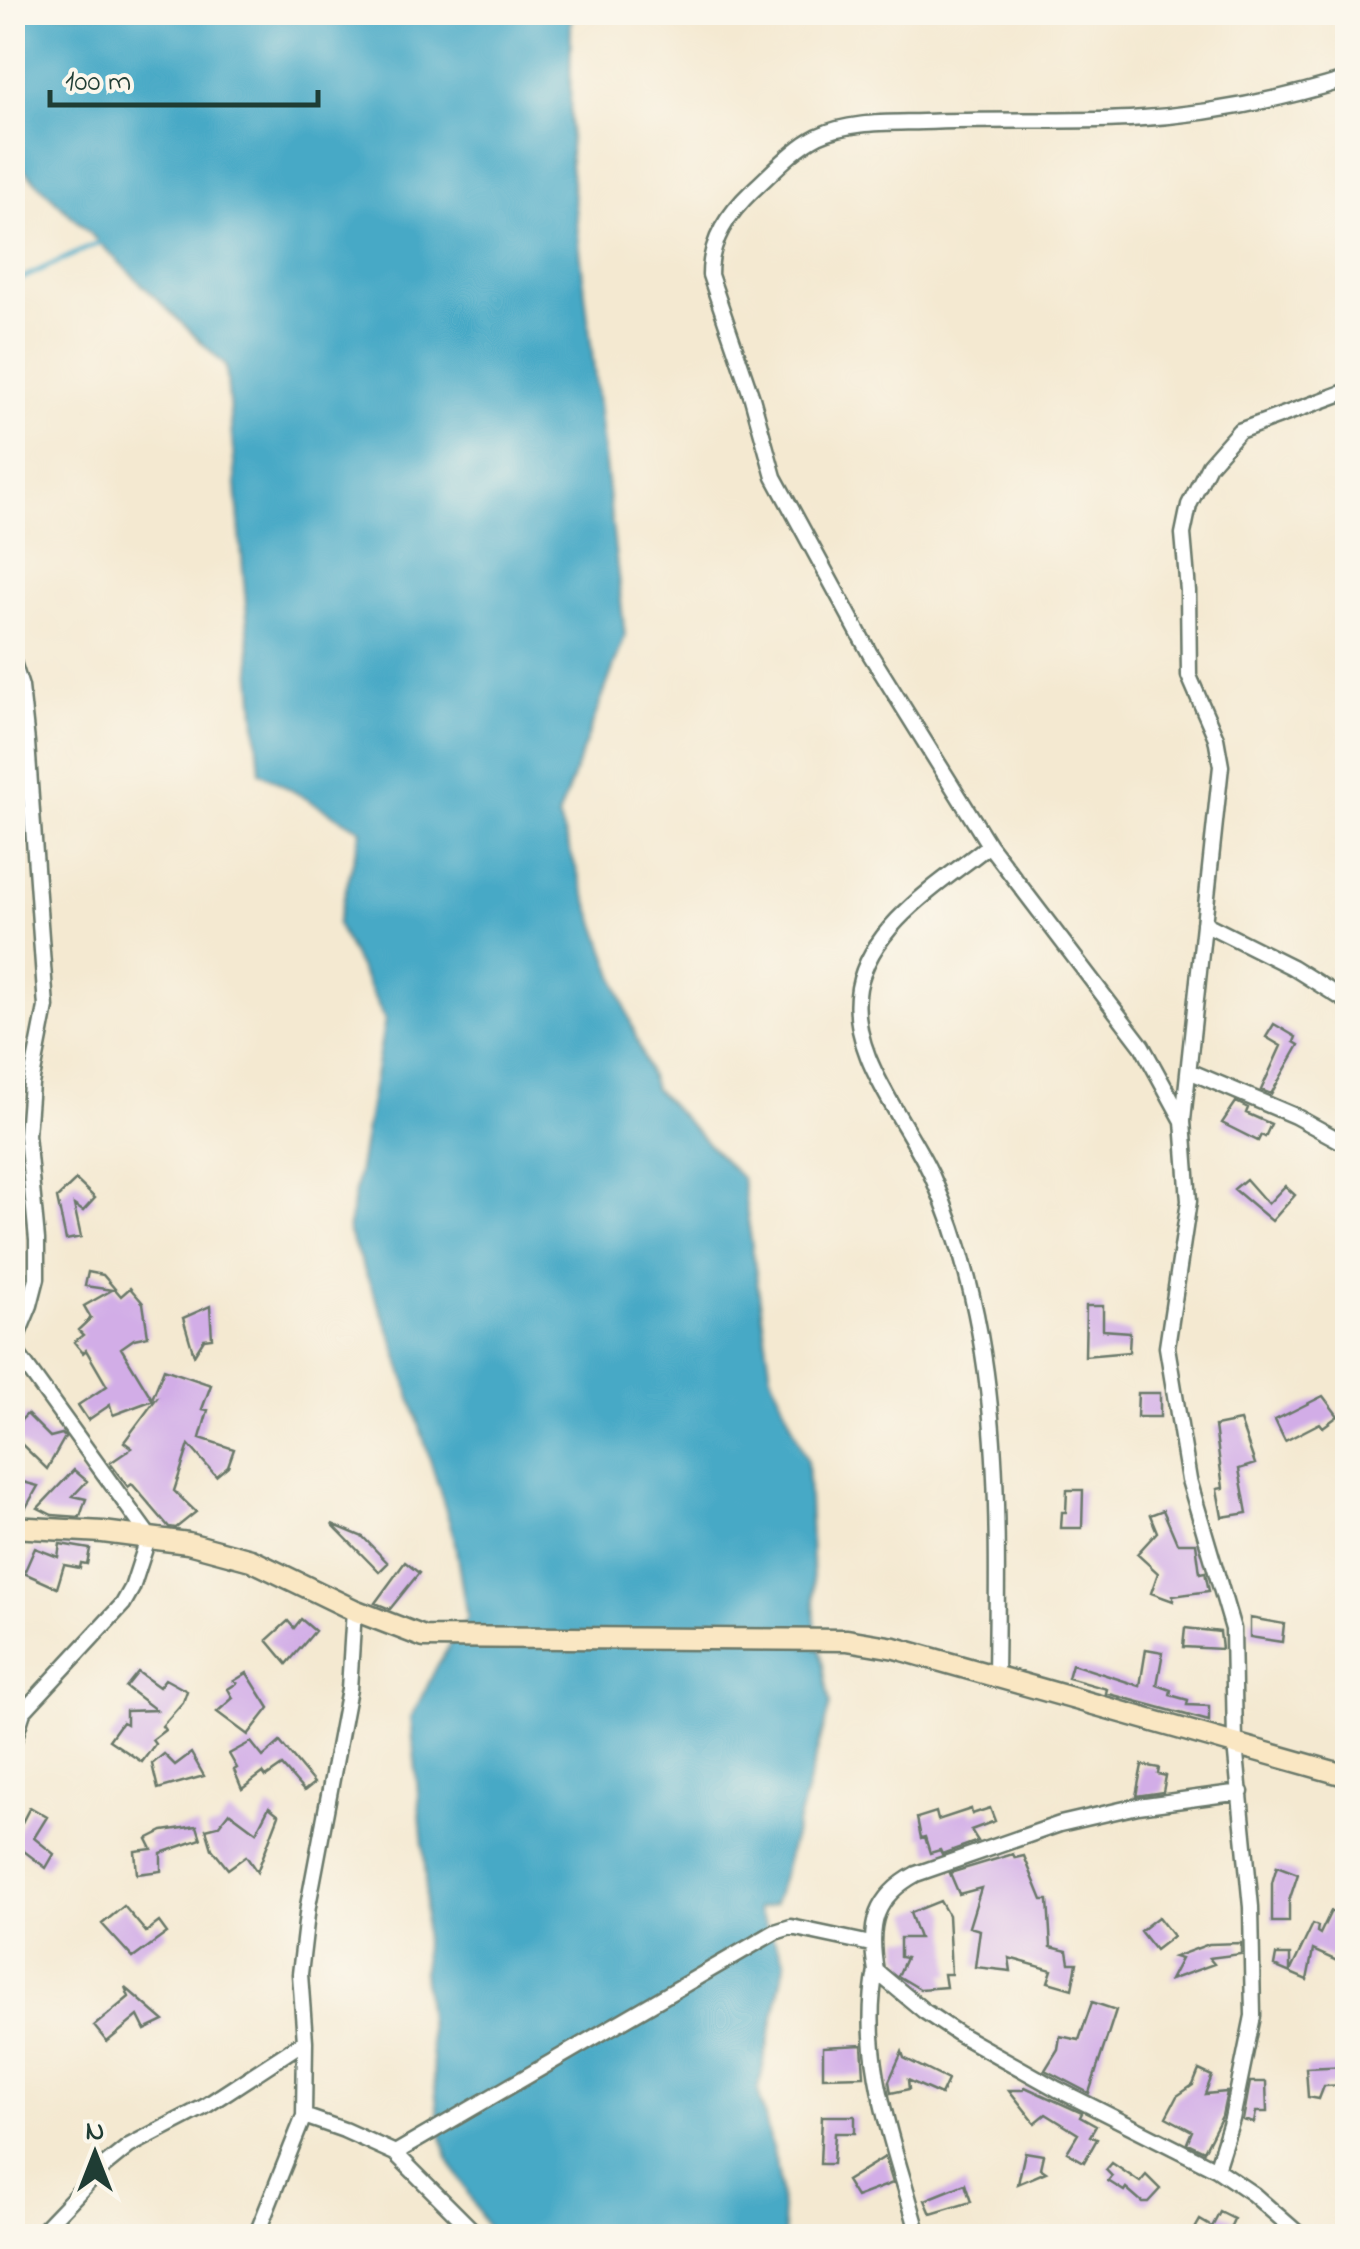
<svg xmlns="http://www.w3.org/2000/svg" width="1360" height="2249" viewBox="0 0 1360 2249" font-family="'Indie Flower',sans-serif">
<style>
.water{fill:#46a9c6;stroke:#32737d;stroke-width:2.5}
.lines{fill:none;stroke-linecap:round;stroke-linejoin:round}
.stream{stroke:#46a9c6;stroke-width:5}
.building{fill:#d2ade7}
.street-casing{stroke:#6a796b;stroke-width:19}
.secondary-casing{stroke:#6a796b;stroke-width:25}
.street{stroke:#fff;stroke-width:14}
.secondary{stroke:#fae7c3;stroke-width:20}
</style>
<rect width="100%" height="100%" fill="#fbf7ec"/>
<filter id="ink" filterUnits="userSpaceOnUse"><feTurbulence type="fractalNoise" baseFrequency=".01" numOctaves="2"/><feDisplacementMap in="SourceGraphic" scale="20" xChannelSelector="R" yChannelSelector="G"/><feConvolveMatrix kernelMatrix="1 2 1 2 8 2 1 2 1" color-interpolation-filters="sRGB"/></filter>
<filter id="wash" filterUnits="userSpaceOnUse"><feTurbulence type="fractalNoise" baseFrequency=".0048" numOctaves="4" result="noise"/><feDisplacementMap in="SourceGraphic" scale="40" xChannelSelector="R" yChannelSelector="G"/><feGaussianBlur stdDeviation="2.25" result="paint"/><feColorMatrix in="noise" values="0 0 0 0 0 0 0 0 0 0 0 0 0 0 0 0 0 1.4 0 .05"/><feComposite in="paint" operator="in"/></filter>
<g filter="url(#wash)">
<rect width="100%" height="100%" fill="#f4e9d1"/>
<!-- water -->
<path class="water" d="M12 13H571L570 164 625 636 558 817 654 1088 742 1179 771 1375 807 1460 815 1621 830 1705 775 1904 757 1909 786 1961 758 2090 778 2173 785 2236H492L448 2158 439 2125 423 1972 426 1878 411 1718 437 1666 467 1618 454 1537 392 1337 348 1231 385 1019 337 924 361 830 260 772 226 366 13 159Z"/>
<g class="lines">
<!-- stream -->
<path class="stream" d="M12 283 105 240"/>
</g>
<g id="blocks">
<!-- building -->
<path class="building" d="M1274 1024 1296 1037 1294 1042 1299 1045 1271 1094 1261 1090 1281 1046 1266 1037Z
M1236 1102 1248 1108 1246 1113 1271 1124 1265 1137 1261 1135 1258 1141 1222 1123Z
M1246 1179 1268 1204 1285 1186 1295 1195 1272 1221 1234 1189Z
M76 1180 95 1198 83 1211 74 1205 81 1237 66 1240 57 1198Z
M88 1272 103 1275 121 1296 130 1288 143 1303 148 1336 134 1339 121 1348 152 1399 164 1369 211 1385 202 1409 208 1410 200 1438 234 1449 228 1466 216 1476 189 1445 174 1491 196 1512 176 1528 169 1527 132 1484 128 1487 110 1463 132 1448 124 1442 156 1399 113 1415 110 1405 88 1420 78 1405 107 1386 86 1350 83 1353 74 1342 83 1335 78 1330 91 1318 84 1306 112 1290 85 1286Z
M210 1306 212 1338 204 1339 194 1355 183 1318Z
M1086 1306H1103V1330L1130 1332 1129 1352 1085 1356Z
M1138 1393H1160V1417H1137Z
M1323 1396 1338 1416 1323 1427 1320 1423 1285 1441 1275 1420Z
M27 1414 50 1437 62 1434 65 1437 47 1469 12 1435V1429Z
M1240 1421 1255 1464 1239 1469 1247 1513 1222 1517 1217 1489 1223 1488 1215 1426Z
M74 1470 87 1481 73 1496 86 1499 80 1517 52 1515 38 1508Z
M12 1479 38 1486 24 1511 12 1506Z
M1067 1490H1083L1082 1528H1061L1062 1512H1066Z
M1163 1510 1177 1543H1196L1200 1573 1205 1572 1209 1591 1173 1596V1601L1151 1593 1158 1573 1137 1554 1157 1532 1150 1515Z
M332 1524 363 1537 388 1563 379 1572Z
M60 1544 90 1549 87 1564 81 1563 80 1568 64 1565 57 1588 24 1573 35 1548 58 1557Z
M405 1562 419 1573 390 1609 375 1603Z
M1250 1618 1284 1624 1282 1642 1250 1637Z
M301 1619 315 1631 287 1664 267 1640 288 1621 294 1628Z
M1185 1628 1220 1632 1222 1649 1183 1647Z
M1146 1649 1163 1652 1157 1685 1171 1690 1170 1695 1188 1700 1187 1705 1209 1706V1721L1106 1693 1107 1689 1068 1678 1072 1664 1140 1686Z
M138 1672 159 1687 165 1679 187 1691 183 1702 162 1726 165 1730 152 1740 155 1744 142 1762 109 1740 122 1722 126 1724V1711L156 1710 126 1687Z
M247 1673 269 1708 248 1735 217 1712 233 1698 228 1689 237 1683 234 1681Z
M251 1742 263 1757 280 1742 314 1783 304 1791 282 1766 266 1777 263 1773 242 1789 234 1770 237 1768 229 1754Z
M191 1753 204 1776 158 1789 152 1764 164 1754 175 1765Z
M1142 1765 1159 1768 1158 1774 1166 1776 1163 1792 1136 1796Z
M30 1807 47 1817 34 1838 54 1854 46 1868 12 1842Z
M269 1807 279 1815 257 1872 246 1856 228 1869 212 1849 206 1829 218 1826 229 1812 256 1832Z
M990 1808 995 1821 971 1830 978 1841 942 1854 940 1850 930 1853 925 1837 921 1838 917 1818 936 1812 938 1820 971 1809 972 1814Z
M197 1826 201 1839 161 1853V1871L137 1874 135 1851 152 1849 147 1839 163 1831Z
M1013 1854 1015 1858 1024 1856 1042 1900H1048L1051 1947 1067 1951 1069 1963H1077L1072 1989 1048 1982 1052 1970 1009 1958 1011 1971 975 1967 980 1930 969 1927 981 1888 959 1894 950 1873Z
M1277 1866 1298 1874 1289 1901V1922H1272V1883Z
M1348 1896V1966L1313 1950 1307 1980 1274 1966 1276 1955H1290V1972L1313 1924 1318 1926 1317 1932 1320 1934 1331 1911 1334 1913Z
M940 1901 948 1915 951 1974H944L946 1987 920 1989 898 1976 906 1958 900 1957V1938H919L910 1913Z
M124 1906 146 1932 159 1922 167 1933 133 1958 102 1924Z
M1158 1917 1173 1936 1155 1950 1140 1931Z
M1241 1943V1954L1209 1958 1214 1964 1170 1980 1181 1959 1174 1957 1209 1944Z
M125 1987 164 2021 145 2030 138 2016 107 2042 94 2026 129 1997Z
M1092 2002 1116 2010 1089 2093 1045 2070 1058 2049 1060 2036 1079 2040Z
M862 2045 864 2076 823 2077V2047Z
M902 2052 904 2058 948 2080 941 2095 908 2080 909 2089 891 2093 889 2081Z
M1348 2066V2085L1324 2086 1319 2099 1308 2097 1306 2068Z
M1199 2070 1212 2076 1205 2094 1227 2092 1222 2116 1204 2151 1187 2143 1192 2131 1166 2117 1177 2096 1193 2085Z
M1250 2082H1266L1267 2112H1256L1254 2123 1243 2120Z
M1025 2087 1082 2113 1080 2117 1096 2126 1090 2136 1097 2139 1084 2162 1067 2152 1078 2134 1046 2114 1035 2123 1009 2090H1023Z
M822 2116H855V2133H835L833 2164H820Z
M1025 2152 1043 2155 1040 2168 1046 2172 1018 2184Z
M885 2157 893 2183 856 2197 846 2181Z
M1112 2163 1140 2182 1146 2175 1160 2189 1148 2202H1142L1126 2188 1124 2191 1108 2181 1112 2176 1106 2170Z
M965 2184 971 2202 931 2214 925 2200Z
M1220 2212 1234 2219 1227 2235 1230 2236H1191L1200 2220 1212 2227Z"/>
</g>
</g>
<g filter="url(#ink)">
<use href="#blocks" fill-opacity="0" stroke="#6a796b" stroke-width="2.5"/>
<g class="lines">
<!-- street casing -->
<g class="street-casing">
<path id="street" d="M12 659 21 687 27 742 46 1007 31 1084 27 1135 37 1240V1278L30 1305 13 1346
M989 845C942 883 871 924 859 988 847 1055 906 1118 932 1176 1003 1332 998 1509 996 1677
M1204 923 1292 967 1348 1002
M1189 1071 1295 1116 1348 1145
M1183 1120 1221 766 1216 738 1189 676 1188 591 1183 534 1189 505 1209 465 1239 431 1348 391
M12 1346 149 1536 132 1588 123 1604 23 1712 12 1746
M876 1971C868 1925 874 1897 916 1874L1060 1824 1138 1806 1241 1792
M304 2116 344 2130 395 2153 478 2236
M395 2153 775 1932 791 1927 871 1944
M37 2236 103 2167 129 2146 204 2107 305 2041
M256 2236 304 2116 305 2041 300 1974 308 1906 349 1689 354 1610
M919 2236C897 2151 858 2060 876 1971L924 2011 957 2033 1057 2089 1216 2169
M1301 2236 1253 2194 1216 2169 1232 2119 1253 2016 1251 1907 1235 1744 1233 1629 1189 1480 1167 1347 1189 1201 1183 1121 1142 1046 989 845 870 654 774 477 752 398 710 275C710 240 728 214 753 190 773 172 794 148 818 136 850 121 889 123 923 122 992 119 1061 122 1130 119 1204 115 1277 101 1348 79"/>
</g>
<!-- secondary casing -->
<g class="secondary-casing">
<path id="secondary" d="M12 1527 103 1532 188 1543 251 1560 354 1610 424 1637 847 1640 895 1648 1348 1776"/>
</g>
<!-- street -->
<use href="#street" class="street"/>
<!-- secondary -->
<use href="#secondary" class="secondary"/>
</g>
</g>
<!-- margin -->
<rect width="1360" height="2249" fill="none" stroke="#fbf7ec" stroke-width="50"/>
<!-- north arrow -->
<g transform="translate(95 2154)" stroke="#fbf7ec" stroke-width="8" paint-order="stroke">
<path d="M0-8L18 38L0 25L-18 38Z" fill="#1f3d34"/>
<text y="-15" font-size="28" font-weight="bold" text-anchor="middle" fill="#1f3d34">N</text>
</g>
<!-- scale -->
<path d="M50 90v15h268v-15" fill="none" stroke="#1f3d34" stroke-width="5"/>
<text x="65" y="90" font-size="30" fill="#1f3d34" stroke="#fbf7ec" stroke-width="8" paint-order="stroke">100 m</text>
</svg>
